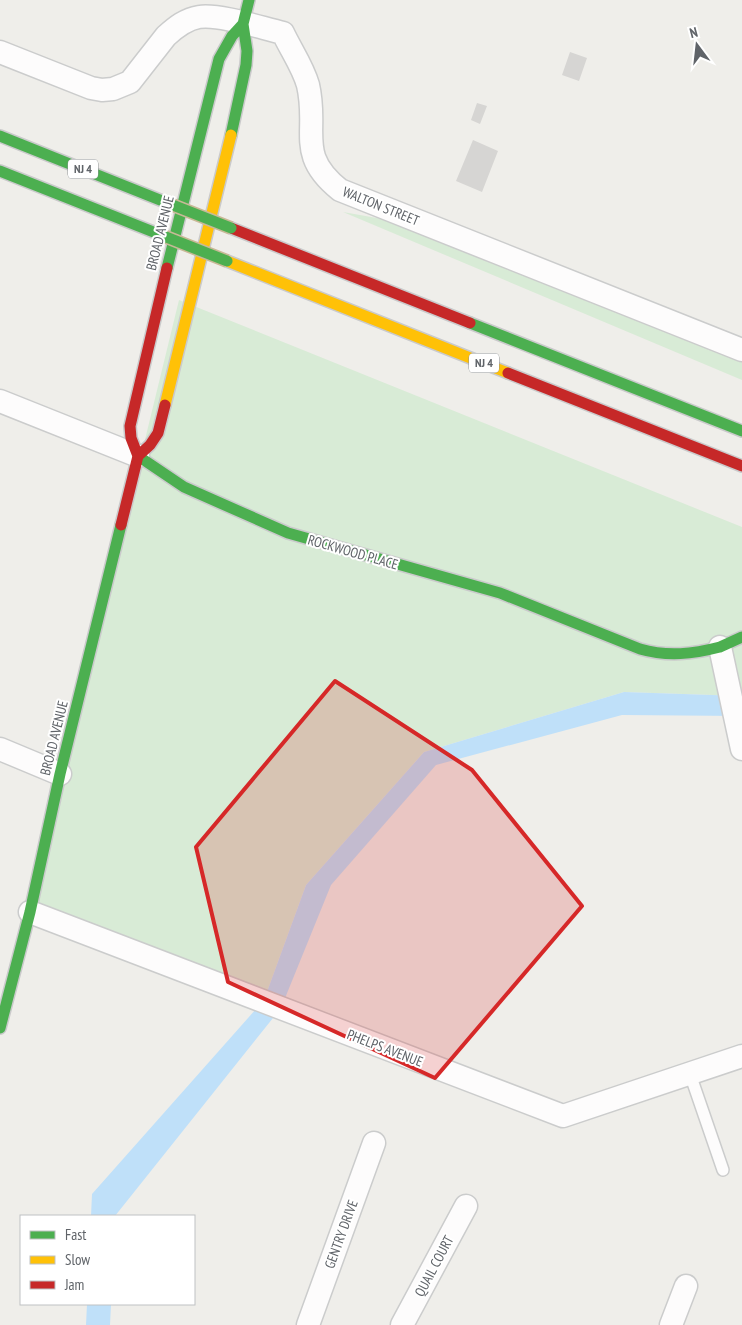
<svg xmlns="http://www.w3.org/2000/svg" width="742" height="1325" viewBox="0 0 742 1325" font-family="'PT Sans Narrow',sans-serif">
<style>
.green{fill:#d8ebd6}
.water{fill:#bfe0f9}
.building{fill:#d6d5d3}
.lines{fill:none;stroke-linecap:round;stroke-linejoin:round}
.lane-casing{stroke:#cbcccc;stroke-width:14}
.street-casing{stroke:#cbcccc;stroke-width:25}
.fast-casing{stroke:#cacacb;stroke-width:14}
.slow-casing{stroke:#cacacb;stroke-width:14}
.jam-casing{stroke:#cacacb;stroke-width:14}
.lane{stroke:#fdfcfc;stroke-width:11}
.street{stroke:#fdfcfc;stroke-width:22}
.fast{stroke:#4caf50;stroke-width:11}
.slow{stroke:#ffc107;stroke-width:11}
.jam{stroke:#c62828;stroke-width:11}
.fast-bridge-casing{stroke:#c8b996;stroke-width:14;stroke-linecap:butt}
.fast-bridge{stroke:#4caf50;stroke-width:11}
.marked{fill:#d62828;fill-opacity:0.2;stroke:#d62828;stroke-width:4;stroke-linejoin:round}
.labels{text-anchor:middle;stroke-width:4;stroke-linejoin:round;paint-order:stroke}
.shield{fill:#fff;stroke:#8f9295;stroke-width:1}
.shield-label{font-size:12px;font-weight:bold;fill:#5f6368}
.street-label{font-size:14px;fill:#5f6368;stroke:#fff}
</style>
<rect width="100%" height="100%" fill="#efeeea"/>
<!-- green -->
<path class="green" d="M343 212 433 228 742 351V380Z
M179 300 742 527V696L624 692 424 752 306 885 264 1000 30 912Z"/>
<!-- water -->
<path class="water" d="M624 692 742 696V716L622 715 436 765 331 885 281 1008 115 1216H91L92 1194 264 1000 306 885 424 752Z
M87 1304H111L110 1325H86Z"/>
<!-- building -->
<path class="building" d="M570 52 587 58 579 81 562 75Z
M477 103 487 106 480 124 471 120Z
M473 140 498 151 482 192 456 181Z"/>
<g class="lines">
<!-- lane casing -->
<g class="lane-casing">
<path id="lane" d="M690 1074 723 1170"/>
</g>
<!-- street casing -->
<g class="street-casing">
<path id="street" d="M0 52 91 88 102 90 113 89 130 82 166 36C176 27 186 19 199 17 221 14 261 28 283 33 291 50 303 67 308 85 319 132 295 154 340 190L742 350
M0 401 138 456
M720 647 742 749
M0 749 60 774
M30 912 563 1116 742 1056
M308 1325 374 1143
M402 1325 466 1206
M671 1325 686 1286"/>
</g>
<!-- fast casing -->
<g class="fast-casing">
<path id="fast" d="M231 135 246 65 247 51 243 24 249 0
M0 136 165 202
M0 171 156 233
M167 268 219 59 232 36 243 24
M470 323 742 431
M138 456 184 487 288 533 500 593 640 649C668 657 693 654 720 647
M720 647 742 637
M0 1028 30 912 60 774 121 525"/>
</g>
<!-- slow casing -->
<g class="slow-casing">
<path id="slow" d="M227 261 508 373
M165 405 231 135"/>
</g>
<!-- jam casing -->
<g class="jam-casing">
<path id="jam" d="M231 228 470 323
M508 373 742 466
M138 456 131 438 130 426 167 268
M121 525 138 456 150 445 158 433 165 405"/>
</g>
<!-- lane -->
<use href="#lane" class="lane"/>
<!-- street -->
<use href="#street" class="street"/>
<!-- fast -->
<use href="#fast" class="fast"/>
<!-- slow -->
<use href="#slow" class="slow"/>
<!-- jam -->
<use href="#jam" class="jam"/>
<!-- fast-bridge casing -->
<g class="fast-bridge-casing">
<path id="fast-bridge" d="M165 202 231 228
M156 233 227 261"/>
</g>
<!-- fast-bridge -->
<use href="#fast-bridge" class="fast-bridge"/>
</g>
<!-- marked area -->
<path class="marked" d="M335 681 472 770 582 906 435 1078 228 982 196 847Z"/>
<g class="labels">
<!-- shield labels -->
<g class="shield">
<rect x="68" y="159.5" width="30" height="19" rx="4"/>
<rect x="469" y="353.5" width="30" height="19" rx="4"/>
</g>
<g class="shield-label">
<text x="83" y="173">NJ 4</text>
<text x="484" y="367">NJ 4</text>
</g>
<!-- street labels -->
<g class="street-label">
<text transform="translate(381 206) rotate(22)" y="5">WALTON STREET</text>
<text transform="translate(160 233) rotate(-76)" y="5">BROAD AVENUE</text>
<text transform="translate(353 552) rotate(16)" y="5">ROCKWOOD PLACE</text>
<text transform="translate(54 738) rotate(-76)" y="5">BROAD AVENUE</text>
<text transform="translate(385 1048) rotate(21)" y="5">PHELPS AVENUE</text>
<text transform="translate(341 1234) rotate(-70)" y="5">GENTRY DRIVE</text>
<text transform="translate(434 1266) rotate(-62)" y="5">QUAIL COURT</text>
</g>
</g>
<!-- legend -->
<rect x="20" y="1215" width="175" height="90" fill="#ffffff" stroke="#bfc1c3"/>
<rect x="30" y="1231" width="25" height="8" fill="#4caf50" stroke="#bfc1c3"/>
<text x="65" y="1240" font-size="15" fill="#5f6368">Fast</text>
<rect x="30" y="1256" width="25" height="8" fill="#ffc107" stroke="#bfc1c3"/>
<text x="65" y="1265" font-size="15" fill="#5f6368">Slow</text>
<rect x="30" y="1281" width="25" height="8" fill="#c62828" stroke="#bfc1c3"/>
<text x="65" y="1290" font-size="15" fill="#5f6368">Jam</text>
<!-- north arrow -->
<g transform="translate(697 45) rotate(345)" stroke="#ffffff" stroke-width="4" paint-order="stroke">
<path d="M0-4L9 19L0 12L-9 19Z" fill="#5f6368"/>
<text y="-8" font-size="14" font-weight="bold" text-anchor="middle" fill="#5f6368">N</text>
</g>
</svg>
